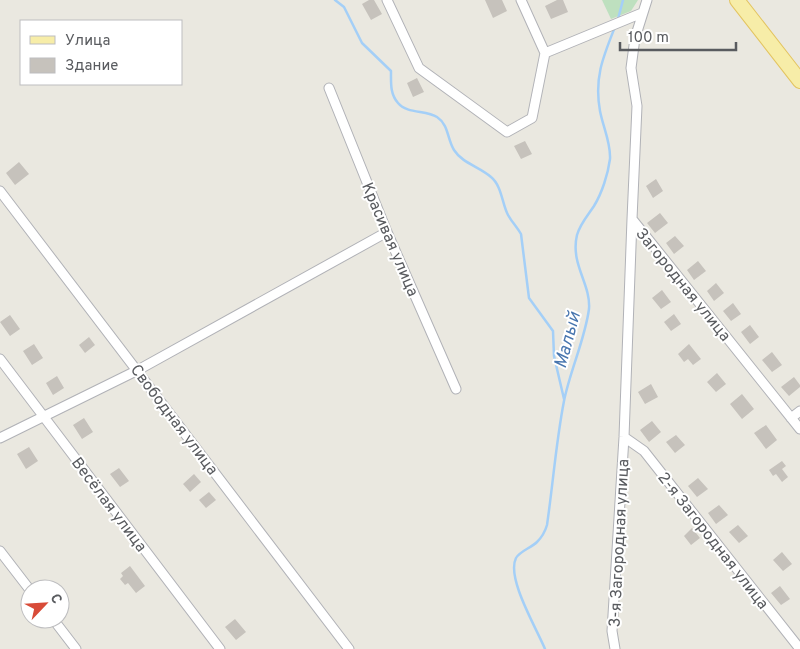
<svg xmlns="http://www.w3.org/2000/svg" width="800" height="649" viewBox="0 0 800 649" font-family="Overpass,sans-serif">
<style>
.green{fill:#bee0bf}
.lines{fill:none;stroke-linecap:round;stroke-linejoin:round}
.stream{stroke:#a4cff7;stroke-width:2.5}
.building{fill:#c6c2bc}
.street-casing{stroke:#b1b2b7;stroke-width:11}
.primary-casing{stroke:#e3c460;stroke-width:16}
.street{stroke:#fff;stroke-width:9}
.primary{stroke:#f7eda8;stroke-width:14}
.labels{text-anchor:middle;stroke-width:4;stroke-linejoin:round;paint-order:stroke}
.street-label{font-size:16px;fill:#595b5f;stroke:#fff}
.water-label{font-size:18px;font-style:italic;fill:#4775ae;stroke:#fff}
</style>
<rect width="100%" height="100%" fill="#eae8e0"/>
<!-- green -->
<path class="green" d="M602 0H638L631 11 611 19Z"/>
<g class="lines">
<!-- stream -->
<path class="stream" d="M335 0 344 7 362 43 391 71C391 83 390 94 398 103 407 114 426 110 437 117 449 125 447 139 454 150 462 163 480 167 491 177 502 186 502 204 508 215 512 222 517 227 521 234L529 298 553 331 554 356 564 399
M618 19 623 0
M545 649C537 629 506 578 516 558 520 551 531 548 537 542 542 537 545 532 547 525 553 484 556 442 564 401 570 371 585 339 589 309 591 284 570 264 577 235 580 224 588 215 594 206 602 193 608 174 610 159 611 143 603 127 600 111 594 78 603 57 615 27"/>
</g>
<!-- building -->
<path class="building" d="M369 0H374L382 14 371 20 362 4Z
M485 0H502L507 11 493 18Z
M557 0H563L568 12 551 19 545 6Z
M417 78 424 92 413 97 407 83Z
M525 141 532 154 521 159 514 146Z
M19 162 29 174 15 185 6 173Z
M656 179 663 191 653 198 646 186Z
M660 213 668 223 655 233 647 223Z
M675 236 684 246 674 254 666 243Z
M698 261 706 271 694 280 687 270Z
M716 283 724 293 714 301 707 291Z
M662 290 671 302 661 309 652 298Z
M733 303 741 314 731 321 723 311Z
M674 314 681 324 671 331 664 322Z
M10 315 20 329 10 336 0 322Z
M750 325 759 337 750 344 741 332Z
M89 337 95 345 85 353 79 345Z
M34 344 43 358 32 365 23 351Z
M689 344 701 359 693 365 688 359 684 362 678 354Z
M772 352 782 365 772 372 762 360Z
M717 373 726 384 716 392 707 382Z
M57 376 64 388 53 395 46 383Z
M794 377 800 385V387L789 396 781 387Z
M651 384 658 397 645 404 638 392Z
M742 394 754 409 742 419 730 404Z
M84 418 93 432 82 439 73 425Z
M652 421 661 432 649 442 640 430Z
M766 425 777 440 766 449 754 433Z
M676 435 685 445 675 453 666 442Z
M29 447 38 461 26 469 17 454Z
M782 461 786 466 782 469 788 477 782 482 776 474 773 476 769 470Z
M119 468 129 481 120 487 110 474Z
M194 474 201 482 190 492 183 484Z
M698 478 708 489 697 497 688 486Z
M209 492 216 500 206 508 199 500Z
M719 505 728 515 716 524 708 513Z
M738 525 748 536 739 543 729 532Z
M692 528 700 538 691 545 684 536Z
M782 552 792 564 783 571 773 560Z
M130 566 145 586 136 593 128 583 125 585 120 579 123 576 121 573Z
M780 586 790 599 781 605 771 593Z
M235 619 246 632 236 640 225 627Z"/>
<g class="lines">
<!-- street casing -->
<g class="street-casing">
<path id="street" d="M387 0 419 68 507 132 532 118 545 53
M521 0 545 53
M647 0 635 38 631 68 637 106 632 219 800 429
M545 53 642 13
M329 88 387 232 456 389
M0 191 349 649
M0 359 220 649
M791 418 800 411
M624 437 644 451 800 649
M0 438 138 370 387 232
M0 551 30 590
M53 619 76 649
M615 649 612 631 624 437 632 219"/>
</g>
<!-- primary casing -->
<g class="primary-casing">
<path id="primary" d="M737 0 800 81"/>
</g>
<!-- street -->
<use href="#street" class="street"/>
<!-- primary -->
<use href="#primary" class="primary"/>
</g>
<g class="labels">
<!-- street labels -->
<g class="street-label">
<text transform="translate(391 239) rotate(67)" y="6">Красивая улица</text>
<text transform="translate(684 284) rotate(51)" y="6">Загородная улица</text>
<text transform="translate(175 419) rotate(53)" y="6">Свободная улица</text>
<text transform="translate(110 504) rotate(53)" y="6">Весёлая улица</text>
<text transform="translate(714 540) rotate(52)" y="6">2-я Загородная улица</text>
<text transform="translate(618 543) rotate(-87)" y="6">3-я Загородная улица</text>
</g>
<!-- water labels -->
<g class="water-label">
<text transform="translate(567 340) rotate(-75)" y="6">Малый</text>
</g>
</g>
<!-- legend -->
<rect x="20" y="20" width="162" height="65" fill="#ffffff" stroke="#bdbdbf"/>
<rect x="30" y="36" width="25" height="8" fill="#f7eda8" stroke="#bdbdbf"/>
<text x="65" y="45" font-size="15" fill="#595b5f">Улица</text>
<rect x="30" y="58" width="25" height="15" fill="#c6c2bc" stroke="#bdbdbf"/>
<text x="65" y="70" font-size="15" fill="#595b5f">Здание</text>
<!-- north arrow -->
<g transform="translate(45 604) rotate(65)"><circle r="24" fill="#ffffff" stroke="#bdbdbf"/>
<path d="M0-4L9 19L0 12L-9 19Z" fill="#d84b38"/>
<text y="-8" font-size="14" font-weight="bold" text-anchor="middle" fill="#595b5f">С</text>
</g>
<!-- scale -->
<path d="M620 42v8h116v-8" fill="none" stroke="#595b5f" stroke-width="2.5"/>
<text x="628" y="42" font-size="15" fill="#595b5f" stroke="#ffffff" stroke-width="4" paint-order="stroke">100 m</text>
</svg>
